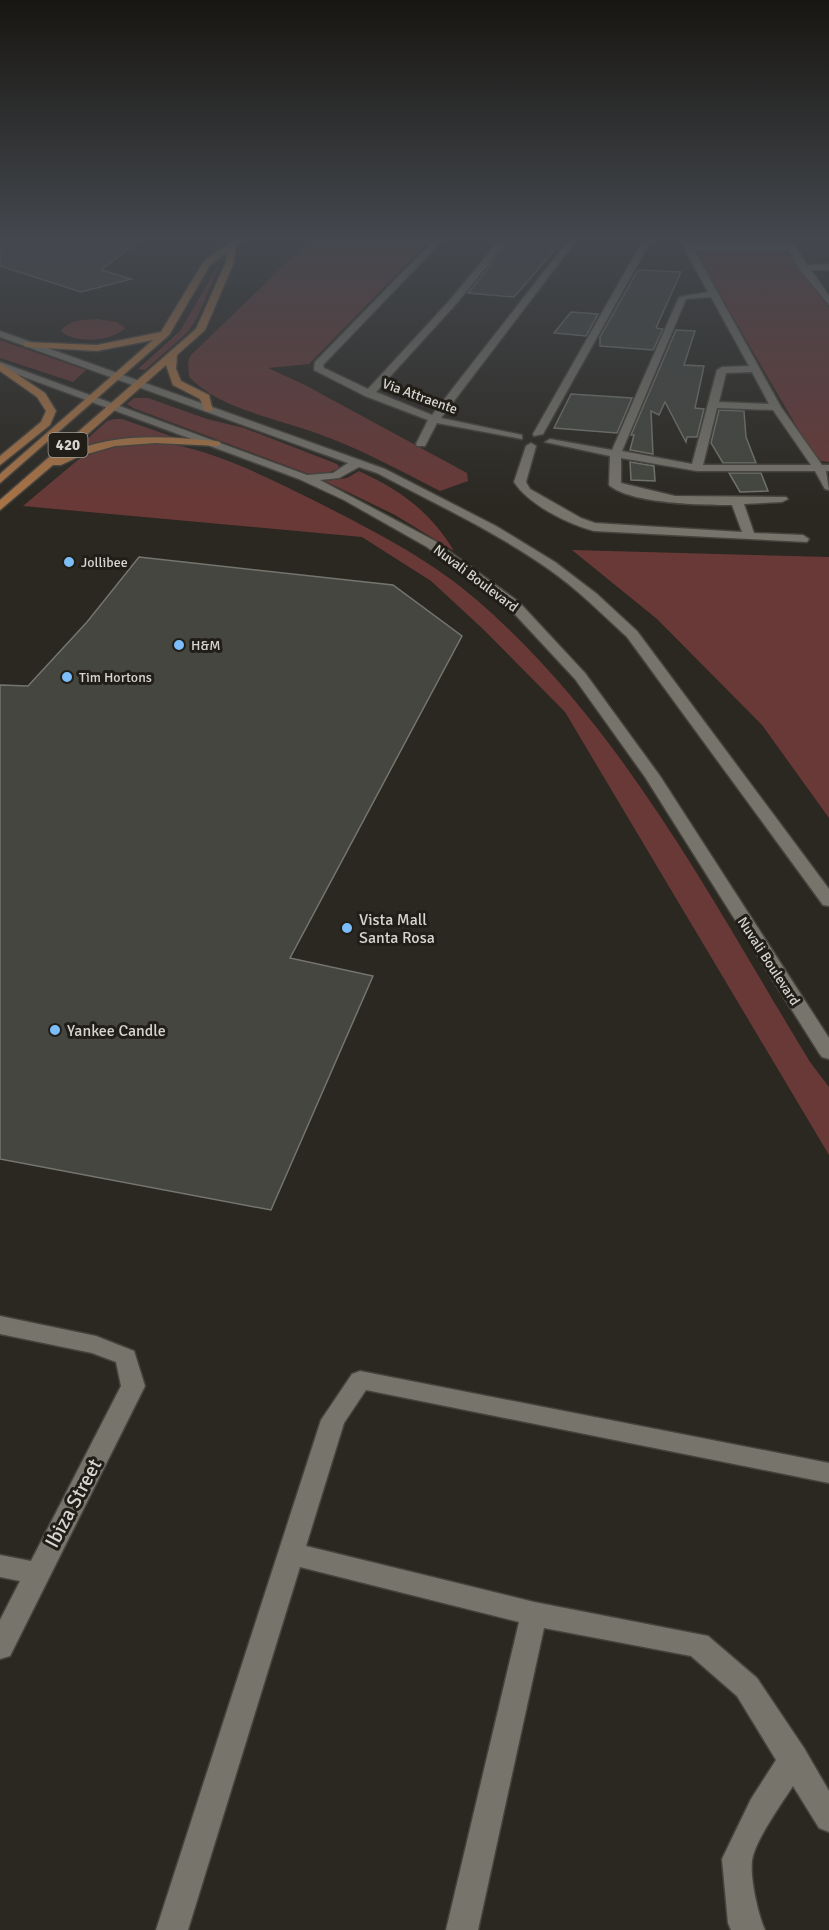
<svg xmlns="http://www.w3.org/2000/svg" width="829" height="1930" viewBox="0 0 829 1930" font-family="Signika,sans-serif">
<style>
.green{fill:#693937}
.building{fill:#44463f;stroke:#74766d;stroke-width:1.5}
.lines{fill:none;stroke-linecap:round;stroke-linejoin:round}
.street-casing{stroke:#46433d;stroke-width:3}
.secondary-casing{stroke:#46433d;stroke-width:3}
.primary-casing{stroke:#46433d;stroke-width:3}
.street{fill:#77746b;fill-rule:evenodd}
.secondary{fill:#77746b;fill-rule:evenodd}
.primary{fill:#a97446;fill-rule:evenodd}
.poi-dot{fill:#7cbef9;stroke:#211e17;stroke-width:2}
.labels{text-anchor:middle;stroke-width:6;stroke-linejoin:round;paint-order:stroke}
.far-street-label{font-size:14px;fill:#d6d4d0;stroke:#211e17}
.far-poi-label{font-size:14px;fill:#d6d4d0;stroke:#211e17;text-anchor:start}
.shield{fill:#211e17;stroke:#a09d98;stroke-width:1.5}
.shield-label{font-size:15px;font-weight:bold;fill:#d6d4d0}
.poi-label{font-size:16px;fill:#d6d4d0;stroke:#211e17;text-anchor:start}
.near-street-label{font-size:20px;fill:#d6d4d0;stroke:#211e17}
</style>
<rect width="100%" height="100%" fill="#2b2821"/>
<!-- green -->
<path class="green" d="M313 237H433L309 364 268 368 305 385 467 473 468 481 440 491C401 471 361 449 319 434 277 418 221 410 189 377L188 363 190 356Z
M776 237 782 245 696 246 688 238Z
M701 249 785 250 829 308V462L816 460 695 252Z
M222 259 198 316 188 332 145 370 138 369 180 331Z
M96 319 117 322 125 328C113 342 73 344 61 331 67 320 84 320 96 319Z
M0 340 86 370 73 382 0 358Z
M134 398H148L207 419 244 428 337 464 340 468 327 473 309 474 133 408 127 404Z
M114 419H122L176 438H123L76 449 107 421Z
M158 442C212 449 267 477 315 501 372 530 430 559 478 601 623 727 712 901 810 1062L829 1087V1155L565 712 483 629 431 581 362 537 23 506 85 454 105 447Z
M359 471C401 491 429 510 454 551L395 515 325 481 347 478Z
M572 550 829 557V818L762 725 657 619Z"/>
<!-- building -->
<path class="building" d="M0 237H144L101 270 131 279 81 292 0 266Z
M513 237H566L514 297 468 293Z
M638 270 681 272 656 328 663 329 653 350 600 346V337Z
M571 312 598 314 586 336 554 333Z
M676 330 695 331 684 365 704 366 695 408 704 409 697 437H687L686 442 665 402 659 415 651 411 653 454 630 450 634 435H631Z
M571 394 632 398 617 433 554 428Z
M719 410 744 411 746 437 756 463H723L711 443Z
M630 462 654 466 655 481 631 480Z
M729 473H761L768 491 740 492Z
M139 557 393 585 462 636 290 958 373 976 271 1210 0 1159V685L28 686 87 622Z"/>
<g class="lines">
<!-- street casing -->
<g class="street-casing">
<path id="street" d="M437 237H446L323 365 324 368 368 389 450 300 502 237H511L456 304 376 392 432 415 571 237H579L441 418 522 435V439L437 423 425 446H417L416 444 428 420 365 396 314 370 315 362Z
M645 237H653L543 434 534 436 533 434Z
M678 237H686L691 246 784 245 781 240 785 238 795 245 807 265 829 264V270H811L829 296V305L800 270 788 250H694L781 407 822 465H829V471H826L829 490 825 489 815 471H697L621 458V483L675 496 786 497 788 499 782 502 744 504 754 533 803 535 809 539 807 542 594 531C568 524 529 505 514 482L526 446 531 443 536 446 526 482 530 489 581 518 595 523 742 532 732 505C704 505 631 504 609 485L610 456 545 442 550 439 612 450 679 297 708 292ZM711 297 749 366 722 367 717 370 692 464 622 451 686 299ZM752 372 769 404 719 402 726 373ZM717 408 773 410 811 465H703Z
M0 1316 96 1336 134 1351 145 1386 10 1656 0 1659V1620L20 1581 0 1577V1555L31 1561 121 1386 116 1362 92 1353 0 1334Z
M360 1371 829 1463V1483L366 1390 344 1423 306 1546 534 1602 708 1636 757 1678 804 1748 829 1791V1832L819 1828 793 1786C782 1803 754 1842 752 1861 750 1879 758 1914 765 1930H731L728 1923 722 1859 751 1799 776 1760 737 1696 691 1656 544 1628 478 1930H446L519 1622 300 1567 188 1930H156L321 1420 352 1374Z"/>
</g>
<!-- secondary casing -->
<g class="secondary-casing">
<path id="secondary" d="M0 331 385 469 496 526 555 562 597 594 637 631 829 889V906L823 905 627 637C601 613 576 588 547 568 494 531 434 503 377 473L359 467 339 478 320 480 435 541 519 602 585 673 660 776 829 1038V1059L822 1057 819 1053 645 777 575 679 509 608 427 547 344 500 299 479 0 368V362L307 475 333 473 348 463 0 337Z"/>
</g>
<!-- primary casing -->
<g class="primary-casing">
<path id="primary" d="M237 237H247L236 246 234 262 205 330 177 355 176 369 181 381 209 395 213 411H205L200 399 173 385 166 365 64 455C112 432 165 436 216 441L220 442V446L155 443 115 446 80 456 61 465H53L0 510V500L196 329 226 262 227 252 210 265 169 335 0 483V474L153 340 97 351 27 347 24 346V342L97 345 161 332 204 261Z
M0 363 45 393 56 411 50 425 0 465V456L41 422 46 411 37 397 0 371Z"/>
</g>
<!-- street -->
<use href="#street" class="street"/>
<!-- secondary -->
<use href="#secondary" class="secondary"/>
<!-- primary -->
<use href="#primary" class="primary"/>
</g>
<!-- sky -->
<linearGradient id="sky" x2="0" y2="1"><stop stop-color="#181612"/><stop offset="0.47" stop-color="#44484e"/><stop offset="1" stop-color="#44484e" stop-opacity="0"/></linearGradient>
<rect width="829" height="508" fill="url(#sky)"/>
<!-- markers -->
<g class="poi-dot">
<circle cx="69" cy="562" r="6"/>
<circle cx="179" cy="645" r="6"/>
<circle cx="67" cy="677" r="6"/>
<circle cx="347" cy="928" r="6"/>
<circle cx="55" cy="1030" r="6"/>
</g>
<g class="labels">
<!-- far-street labels -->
<g class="far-street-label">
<text transform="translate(420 396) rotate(20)" y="5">Via Attraente</text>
<text transform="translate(476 578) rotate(37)" y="5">Nuvali Boulevard</text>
<text transform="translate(769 961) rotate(57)" y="5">Nuvali Boulevard</text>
</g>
<!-- far-poi labels -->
<g class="far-poi-label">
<text x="81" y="567">Jollibee</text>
<text x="191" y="650">H&amp;M</text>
<text x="79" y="682">Tim Hortons</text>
</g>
<!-- shield labels -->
<rect class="shield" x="48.5" y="433" width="39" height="24" rx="4.5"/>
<g class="shield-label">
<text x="68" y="450">420</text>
</g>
<!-- poi labels -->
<g class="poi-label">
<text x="359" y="925">Vista Mall<tspan x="359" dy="18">Santa Rosa</tspan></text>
<text x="67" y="1036">Yankee Candle</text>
</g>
<!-- near-street labels -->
<g class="near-street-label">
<text transform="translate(73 1503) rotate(-62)" y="7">Ibiza Street</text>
</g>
</g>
</svg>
